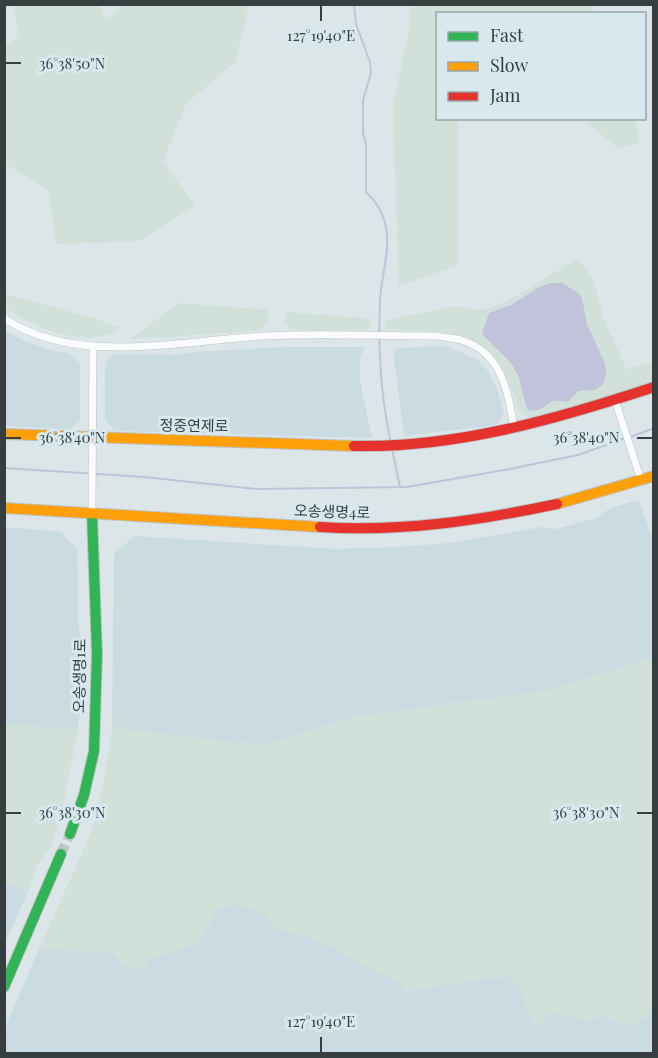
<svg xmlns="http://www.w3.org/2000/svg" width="658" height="1058" viewBox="0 0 658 1058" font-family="'Playfair Display','Noto Sans KR',serif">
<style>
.built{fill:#cadce1}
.green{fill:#d1e0d9;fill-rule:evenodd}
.water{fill:#c0c3d9}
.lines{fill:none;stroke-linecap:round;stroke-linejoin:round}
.stream{stroke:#c0c3d9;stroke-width:2}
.secondary-tunnel{stroke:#bbc4c7;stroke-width:10;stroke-dasharray:10 5;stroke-linecap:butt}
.street-casing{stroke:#bbc2c4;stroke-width:8}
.fast-casing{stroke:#bbc2c4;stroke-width:12}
.slow-casing{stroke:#bbc2c4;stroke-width:12}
.jam-casing{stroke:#bbc2c4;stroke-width:12}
.street{stroke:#fafbfc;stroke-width:7}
.fast{stroke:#30b455;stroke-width:10}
.slow{stroke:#ff9f0a;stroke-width:10}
.jam{stroke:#e5322d;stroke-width:10}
.ticks{fill:none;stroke:#373e40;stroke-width:2}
.labels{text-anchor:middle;stroke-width:6;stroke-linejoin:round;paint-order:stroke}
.street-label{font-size:15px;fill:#373e40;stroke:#d7e9ee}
.ticks-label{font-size:15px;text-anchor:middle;fill:#373e40;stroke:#d7e9ee;stroke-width:6;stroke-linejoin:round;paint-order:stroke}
</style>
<rect width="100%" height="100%" fill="#dce6e9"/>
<!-- built -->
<path class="built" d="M4 330 24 341 54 351 69 353 80 363V420L70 429 5 426Z
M446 346 478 360 489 372 498 392 504 413 496 425 404 436 394 359 396 348Z
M283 347H364L360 360V380L372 438 115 431 105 420V363L114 354 174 355 193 352Z
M639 500 653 542V658L546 691 354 717 263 746 112 728 114 554 134 536 337 549 397 547 449 543 542 527 556 529 597 518 610 508Z
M4 527 61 532 77 549 78 623 82 646 83 678 78 729 5 725Z
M5 883 28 892 5 943Z
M237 904 268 916 274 928 304 935 332 947 363 965 398 981 405 991 508 975 522 990 526 1009 554 1011 590 1022 604 1014 619 1023 646 1018 653 1003V1053L5 1054V1028L39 949 111 952 125 965 171 953 196 943 207 930 215 909Z"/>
<!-- green -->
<path class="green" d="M12 5H99L106 20 123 5H249L235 62 186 104 163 161 195 206 139 241 56 244 49 191 5 164V45L20 37Z
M410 5H590L596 13 438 14V118L458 119V265L399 286 393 105 410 26Z
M585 119H635L639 142 618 149Z
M578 258 594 281 604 320 627 370 653 361V382L531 418 518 410C500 329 458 331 386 330V320L456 306 476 310 488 309 518 295ZM537 288 582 298 587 324 605 363 595 390C577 388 581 393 568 402 564 402 558 400 554 401 545 403 539 414 528 410 522 407 522 390 520 384 514 365 502 351 486 339L489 314 513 304Z
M5 291 8 295 97 319 120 328C91 351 31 328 5 307Z
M179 303 268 310V322L260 331 130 339Z
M288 312 372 319 370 330H292L284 321 285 315Z
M653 658 654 1003C641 1031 628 1028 604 1014L590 1022 554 1011 536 1028 526 1009 522 990 508 975 405 991 398 981 363 965 332 947 304 935 274 928 268 916 237 904 216 909 207 930 196 943 171 953 152 958 142 970 125 965 111 952 39 949 93 828 103 787 112 728 263 746 354 717 546 691Z
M5 725 78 729 62 812 50 849 36 866 28 892 5 883Z"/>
<!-- water -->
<path class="water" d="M551 283H562L577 292 582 298 587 324 605 363 606 376 603 384 595 390 579 391 568 402C564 402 559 400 554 401 546 403 539 414 529 410 524 408 521 383 518 376 509 356 495 349 482 334L489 313 513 304 537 288Z"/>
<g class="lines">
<!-- stream -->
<path class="stream" d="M354 4 356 24 370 62 371 73 363 100V133L366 144V192C375 200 382 211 385 223 392 248 381 275 380 301 378 347 381 398 391 443
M630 437 654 428
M392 449 400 487
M4 468 144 477 257 489 407 487 510 469 578 455 625 438"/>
<!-- secondary-tunnel -->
<path class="secondary-tunnel" d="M61 854 70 834"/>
<!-- street casing -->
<g class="street-casing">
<path id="street" d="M4 318C76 367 182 340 264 336 321 333 380 336 438 336 445 338 454 338 461 340 502 352 508 392 514 428
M615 400 641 480
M92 514 93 346"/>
</g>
<!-- fast casing -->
<g class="fast-casing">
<path id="fast" d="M70 834 84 795 94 751 97 654 92 514
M4 987 61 854"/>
</g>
<!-- slow casing -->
<g class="slow-casing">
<path id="slow" d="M4 434 354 446
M557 504 654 476
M4 508 320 527"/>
</g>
<!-- jam casing -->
<g class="jam-casing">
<path id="jam" d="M354 446C457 448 557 419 654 387
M320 527C403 532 476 521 557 504"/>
</g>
<!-- street -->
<use href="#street" class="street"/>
<!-- fast -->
<use href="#fast" class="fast"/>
<!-- slow -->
<use href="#slow" class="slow"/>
<!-- jam -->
<use href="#jam" class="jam"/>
</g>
<!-- ticks -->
<path class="ticks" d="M321 6V21M6 63H21M6 438H21M637 438H652M6 813H21M637 813H652M321 1037V1052"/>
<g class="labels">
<!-- street labels -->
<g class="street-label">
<text transform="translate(194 426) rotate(1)" y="5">정중연제로</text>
<text transform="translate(332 512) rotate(2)" y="5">오송생명4로</text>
<text transform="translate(80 676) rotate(-89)" y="5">오송생명1로</text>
</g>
</g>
<g class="ticks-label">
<text x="321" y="41">127°19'40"E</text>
<text x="72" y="69">36°38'50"N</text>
<text x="72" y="443">36°38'40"N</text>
<text x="586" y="443">36°38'40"N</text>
<text x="72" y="818">36°38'30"N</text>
<text x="586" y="818">36°38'30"N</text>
<text x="321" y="1027">127°19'40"E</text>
</g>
<!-- border -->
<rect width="658" height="1058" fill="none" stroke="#373e40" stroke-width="12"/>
<!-- legend -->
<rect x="436" y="12" width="210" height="108" fill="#d7e9ee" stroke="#97a5a8" stroke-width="1.5"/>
<rect x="448" y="32" width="30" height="9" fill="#30b455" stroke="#97a5a8" stroke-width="1.5"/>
<text x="490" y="42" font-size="18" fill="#373e40">Fast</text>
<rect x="448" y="62" width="30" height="9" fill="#ff9f0a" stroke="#97a5a8" stroke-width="1.5"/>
<text x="490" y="72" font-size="18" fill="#373e40">Slow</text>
<rect x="448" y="92" width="30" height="9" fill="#e5322d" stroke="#97a5a8" stroke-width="1.5"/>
<text x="490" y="102" font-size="18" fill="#373e40">Jam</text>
</svg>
